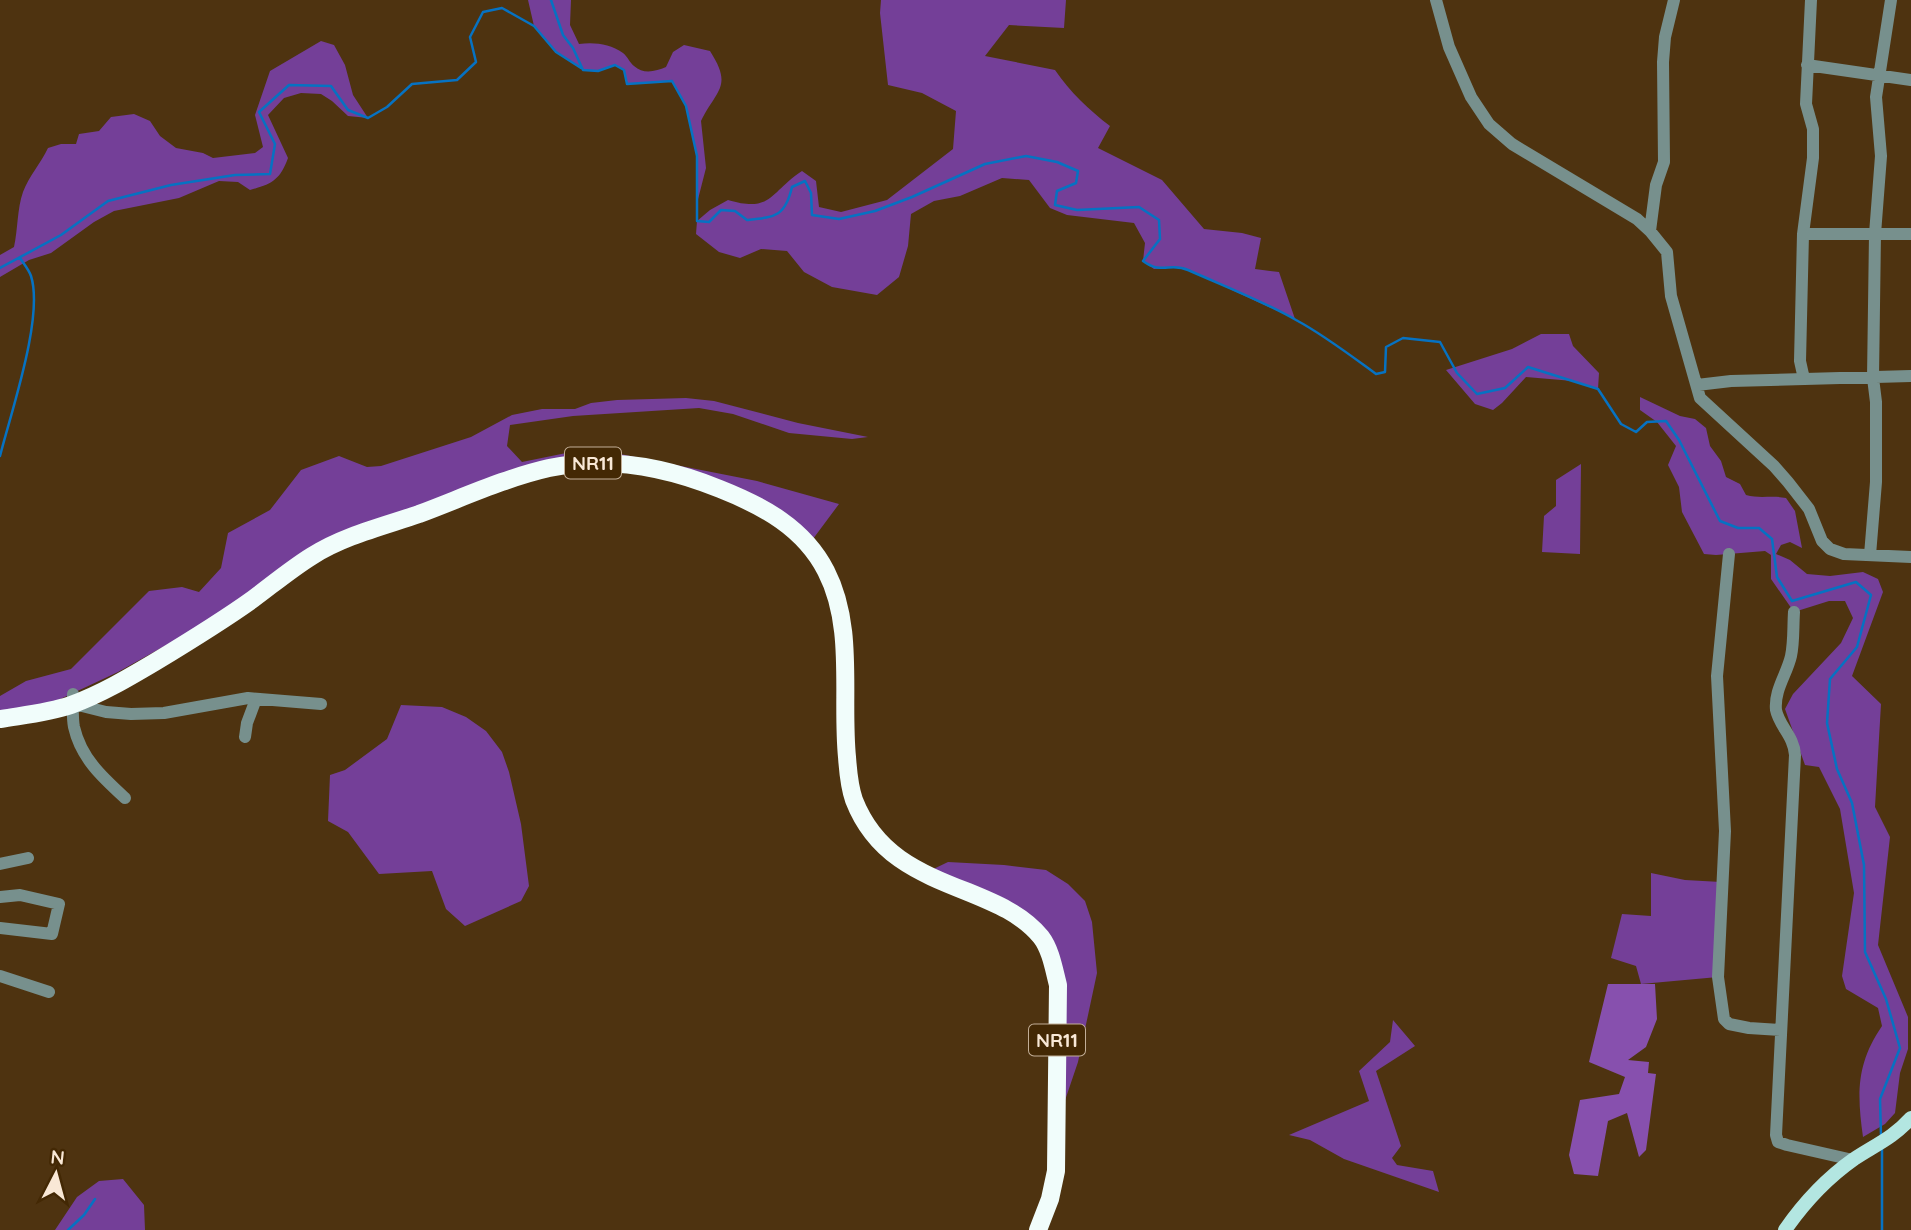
<svg xmlns="http://www.w3.org/2000/svg" width="1911" height="1230" viewBox="0 0 1911 1230" font-family="Quicksand,sans-serif">
<style>
.green{fill:#743f98}
.forest{fill:#8750ae}
.lines{fill:none;stroke-linecap:round;stroke-linejoin:round}
.stream{stroke:#0672c2;stroke-width:2.5}
.minor{stroke:#77908d;stroke-width:12}
.major{stroke:#b3e6e1;stroke-width:14}
.highway{stroke:#f1fdfb;stroke-width:18}
.labels{text-anchor:middle;stroke-width:5;stroke-linejoin:round;paint-order:stroke}
.shield{fill:#432804;stroke:#c2ae97;stroke-width:2}
.shield-label{font-size:19px;font-weight:bold;fill:#f9e8d6}
</style>
<rect width="100%" height="100%" fill="#4e3310"/>
<!-- green -->
<path class="green" d="M528 0H571L570 25 579 44C595 42 610 44 623 53 628 57 629 62 634 66 644 75 656 71 666 67L673 52 684 45 710 51C733 87 717 89 701 121L706 168 696 207 697 156 686 107 672 81 627 84 624 70 615 65 598 71 583 70 556 52 534 26Z
M881 0H1066L1064 28 1009 25 985 56 1055 70C1070 92 1089 110 1110 126L1098 148 1162 180 1204 229 1242 233 1261 238 1255 269 1279 272 1295 319 1182 267 1154 269 1143 261 1145 243 1134 223 1067 215 1050 208 1029 180 1002 178 960 196 934 201 911 214 908 246 899 277 877 295 832 287 804 272 787 251 761 249 740 258 719 252 696 234 697 221 710 210 728 200C772 213 769 193 802 171L816 181 819 207 841 212 887 200 953 149 956 111 922 93 888 85 880 13Z
M321 41 334 45 345 65 353 95 368 118 348 116 332 101 321 94 301 93 284 98 268 115 288 158C280 180 272 184 250 190L238 182 219 181 179 198 114 211 94 222 51 253 29 260 0 277V255L14 247C18 229 17 209 23 192 29 176 41 163 48 148L61 144H76L79 134 99 131 111 117 134 114 150 121 160 136 176 148 203 153 213 158 255 153 263 147 255 115 270 71Z
M1541 334H1569L1573 346 1599 373 1598 389 1573 381 1526 377 1502 403 1493 410 1475 404 1446 370 1512 349Z
M1640 397 1680 416 1695 419 1706 428 1710 446 1721 461 1726 477 1740 484 1746 495C1760 499 1772 495 1786 498L1795 511 1802 548 1790 542 1781 545 1776 554 1790 560 1807 574 1830 576 1863 572 1878 579 1883 592 1852 676 1881 704 1875 807 1890 837 1878 945 1908 1017V1049L1900 1073 1895 1113 1885 1124 1863 1137C1857 1094 1856 1064 1882 1026L1878 1008 1846 989 1842 976 1854 893 1840 809 1819 767 1805 765 1785 709 1793 694 1841 643 1853 618 1845 601H1829L1794 612 1771 579V555L1765 551 1716 555 1704 554 1682 512 1679 487 1668 465 1676 446 1657 422 1640 410Z
M686 398 714 401 798 423 868 437 852 439 789 433 733 414 699 408 573 416 510 425 507 446 522 462 576 451 620 454 757 481 839 504 810 543 776 512 612 460 403 513 118 672 37 710 0 716V696L26 681 71 669 149 591 182 587 199 592 221 568 228 533 270 510 301 470 339 456 367 467 381 466 471 437 512 415 542 409H575L591 403 617 400Z
M1581 464 1580 554 1542 552 1544 516 1556 506V480Z
M401 705 442 707 466 717 486 731 502 752 509 772 521 824 529 886 521 901 465 926 446 909 432 871 379 874 348 832 328 821 330 775 345 770 387 739Z
M948 862 1004 865 1046 870 1068 884 1085 901 1092 922 1097 973 1078 1062 1057 1124 1058 985 1024 920 921 875Z
M1651 873 1685 880 1721 882 1718 977 1641 984 1636 966 1611 958 1622 914 1651 916Z
M1393 1020 1415 1046 1376 1071 1401 1146 1392 1158 1397 1165 1433 1171 1439 1192 1344 1159 1310 1140 1289 1135 1369 1101 1359 1071 1390 1042Z
M123 1179 144 1205 145 1230H55L77 1197 99 1181Z"/>
<!-- forest -->
<path class="forest" d="M1608 984H1655L1657 1019 1646 1047 1628 1060 1649 1062 1648 1073 1656 1074 1646 1150 1639 1157 1627 1113 1608 1121 1598 1176 1574 1174 1569 1155 1580 1100 1619 1094 1625 1077 1589 1062Z"/>
<g class="lines">
<!-- stream -->
<path class="stream" d="M551 0 563 35 573 48 583 70 598 71 615 65 624 70 627 84 672 81 686 106 697 156V221L709 222 721 210 735 211 747 220C775 217 785 217 792 187L805 181 811 193 812 215 839 219 875 211 912 197 985 164 1026 156 1057 162 1078 171 1076 183 1057 191 1055 205 1077 210 1139 207 1159 220 1160 239 1143 261C1162 275 1170 262 1188 270 1224 286 1261 300 1296 320 1324 335 1350 355 1376 374L1385 372 1386 347 1403 338 1440 342 1457 373 1477 394 1505 388 1528 367 1598 389 1621 424 1636 432 1647 422 1666 421 1679 440 1720 521 1738 528H1759L1772 539 1777 577 1792 601 1856 582 1871 595 1857 647 1830 679 1827 723 1837 769 1852 803 1864 865 1865 952 1886 999 1900 1048 1880 1099 1881 1135
M0 268 61 235 108 201 171 185 235 175 270 174 275 144 259 112 289 85 331 86 348 110 368 118 387 107 412 84 457 80 476 62 470 37 483 12 502 8 534 26 556 52 581 68
M0 456C11 412 44 317 31 276 29 270 24 264 20 258
M1882 1149V1230
M68 1230 84 1215 95 1199"/>
<!-- minor -->
<path class="minor" d="M1436 0 1449 47 1471 97 1489 124 1512 144 1637 219 1650 231 1667 252 1671 296 1700 398 1774 466 1788 482 1809 509 1822 541 1830 549 1844 554 1911 557
M1807 65 1911 80
M1650 231 1656 185 1664 162 1663 62 1665 37 1674 0
M1803 234H1911
M1804 379 1800 361 1803 234 1813 158V129L1806 104 1811 0
M1697 385 1731 381 1911 376
M1729 554 1717 676 1725 831 1718 977 1724 1019 1729 1024 1749 1028 1781 1030
M1870 555 1876 482V402L1873 378 1875 234 1881 156 1876 97 1891 0
M1794 612C1793 627 1794 642 1791 656 1787 674 1774 690 1776 710 1779 726 1794 736 1795 755L1776 1135 1778 1142 1787 1145 1853 1160
M73 694C73 704 72 717 74 727 81 758 102 777 125 798
M74 704 106 712 131 714 164 713 248 698 321 704
M245 737 247 723 256 699
M0 864 28 858
M0 897 20 895 59 904 52 934 0 928
M0 976 49 992"/>
<!-- major -->
<path class="major" d="M1785 1230C1803 1204 1827 1178 1854 1159 1875 1145 1893 1138 1911 1118"/>
<!-- highway -->
<path class="highway" d="M0 719C24 715 48 713 71 705 101 694 128 678 155 662 188 642 221 622 253 599 272 585 291 569 312 556 343 536 384 526 419 514 462 498 505 478 549 468 607 456 666 467 720 489 763 506 804 528 826 571 855 627 841 696 847 757 848 771 849 786 854 800 875 854 917 872 968 892 995 903 1022 914 1041 937 1051 950 1054 970 1058 985L1056 1171 1050 1199 1038 1230"/>
</g>
<g class="labels">
<!-- shield labels -->
<g class="shield">
<rect x="565" y="447.5" width="56" height="31" rx="5"/>
<rect x="1029" y="1024.5" width="56" height="31" rx="5"/>
</g>
<g class="shield-label">
<text x="593" y="470">NR11</text>
<text x="1057" y="1047">NR11</text>
</g>
</g>
<!-- north arrow -->
<g transform="translate(56 1174) rotate(6)" stroke="#432804" stroke-width="5" paint-order="stroke">
<path d="M0-5L12 26L0 18L-12 26Z" fill="#f9e8d6"/>
<text y="-10" font-size="19" font-weight="bold" text-anchor="middle" fill="#f9e8d6">N</text>
</g>
</svg>
